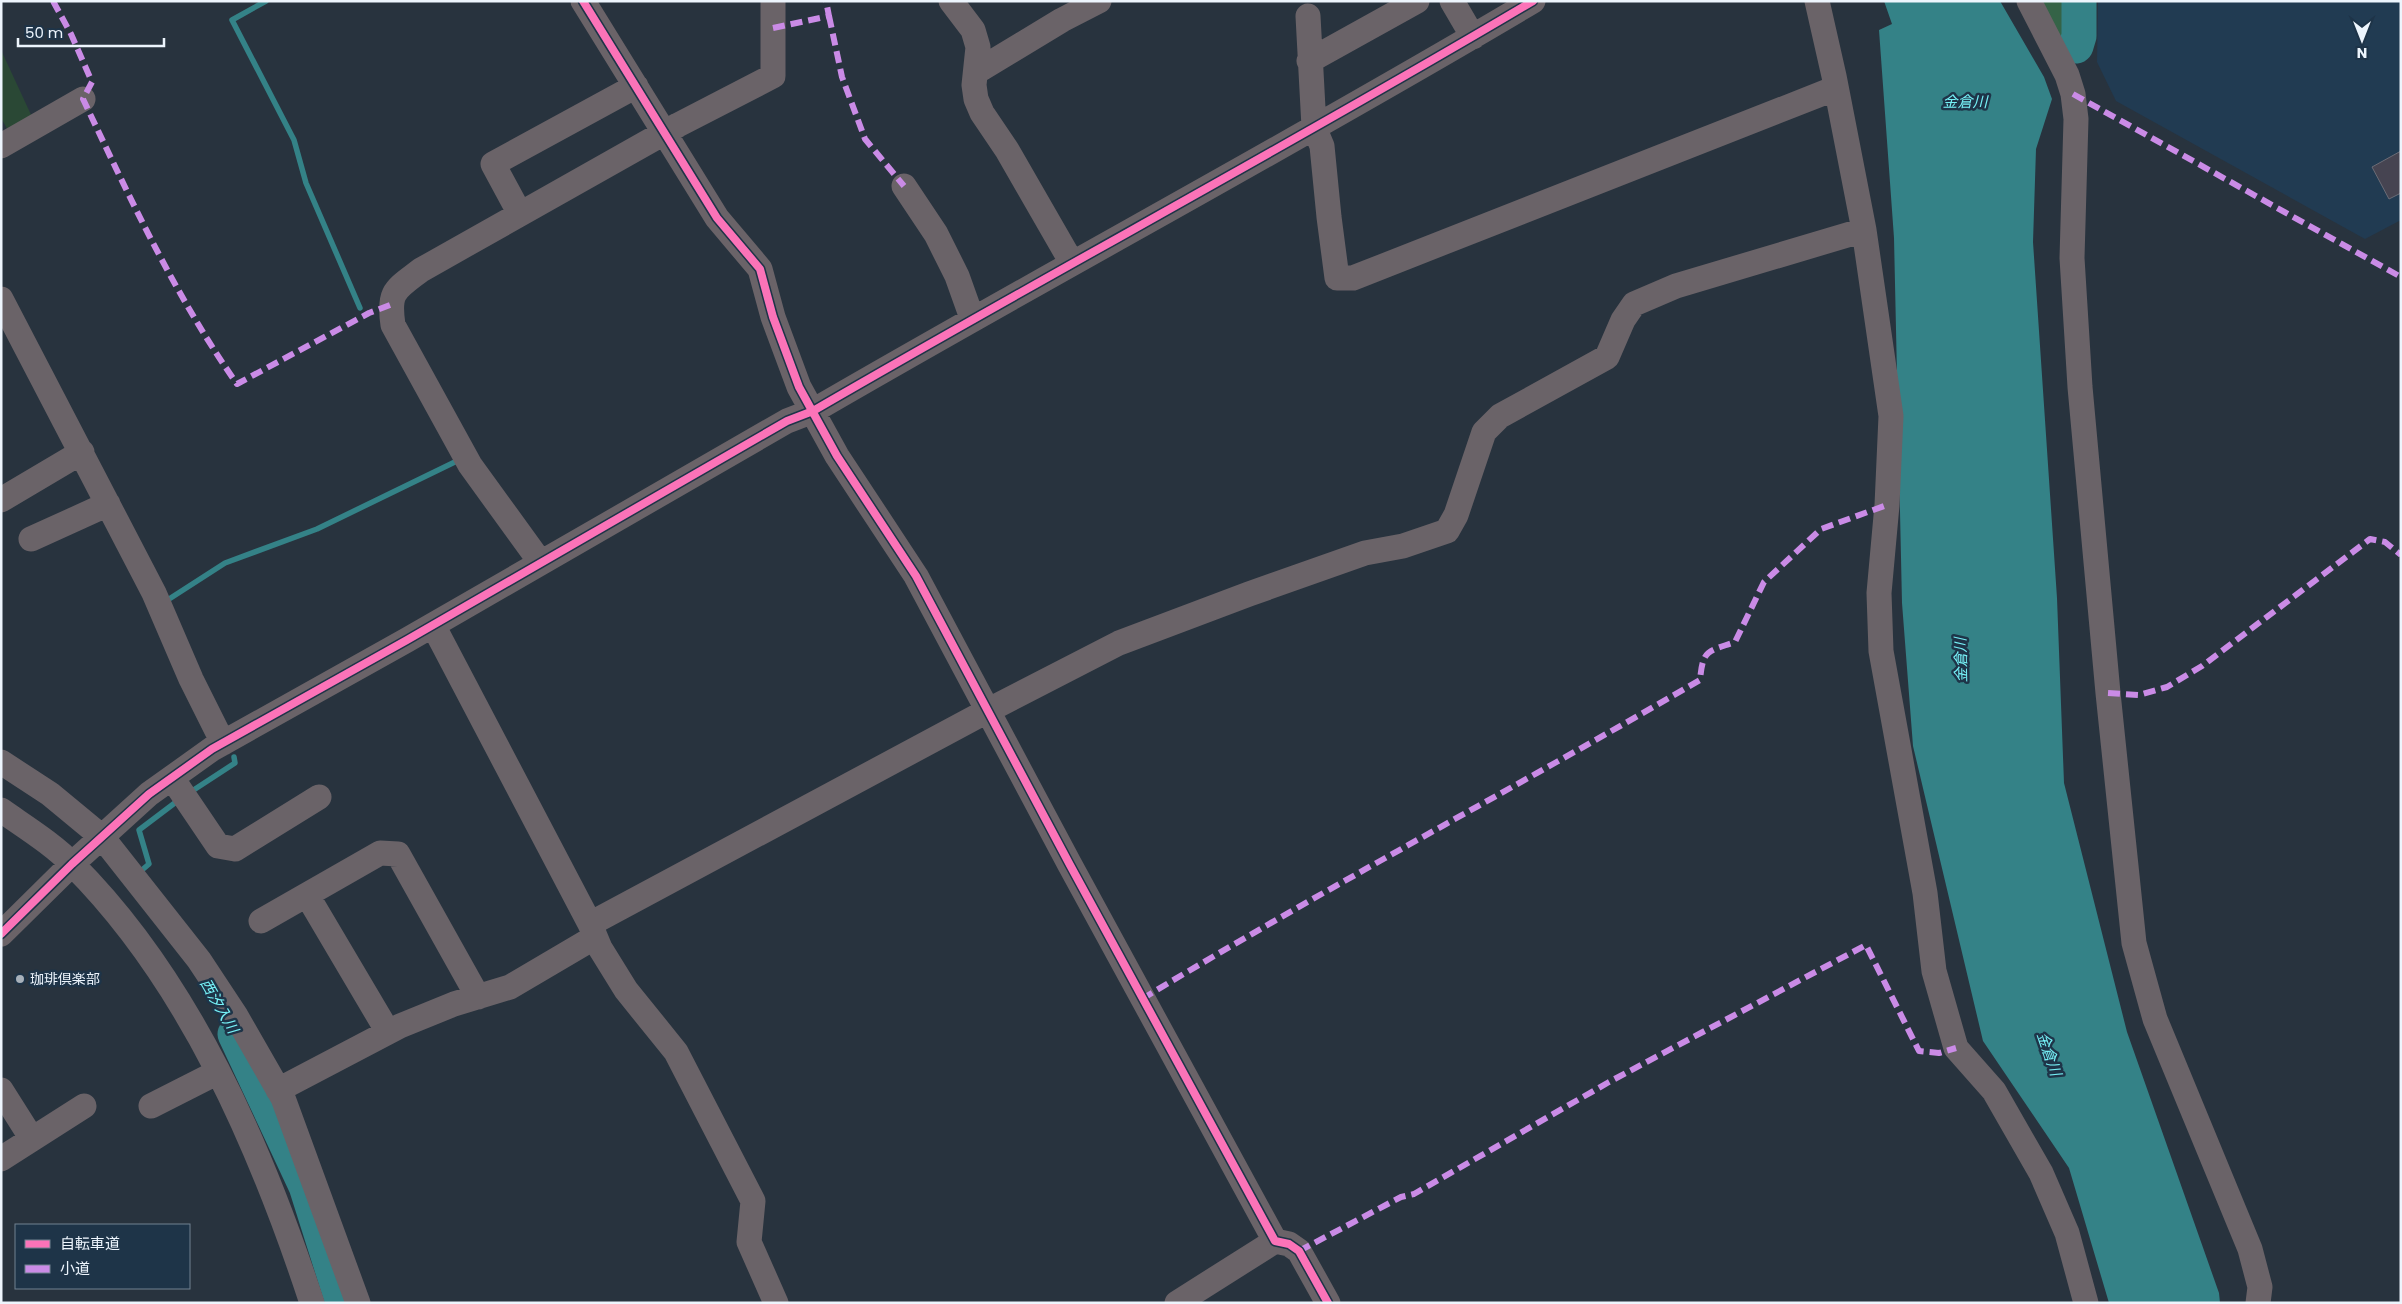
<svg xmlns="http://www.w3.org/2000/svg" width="2402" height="1304" viewBox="0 0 2402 1304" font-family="Poppins,'Noto Sans JP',sans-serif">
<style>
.built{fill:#213b52}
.green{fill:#2a4835}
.forest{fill:#346347}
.water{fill:#348287}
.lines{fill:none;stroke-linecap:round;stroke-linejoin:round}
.stream{stroke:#348287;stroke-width:5.5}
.river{stroke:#348287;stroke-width:35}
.building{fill:#464451;stroke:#6b6c76}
.minor{stroke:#6a6368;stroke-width:25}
.quiet{stroke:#ca8be6;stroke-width:6;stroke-dasharray:12 6;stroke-linecap:butt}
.cycleway-casing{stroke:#1e3448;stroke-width:11}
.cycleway{stroke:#fb73b8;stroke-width:8}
.poi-dot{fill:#a8b1ba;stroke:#1e3448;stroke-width:2}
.labels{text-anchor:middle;stroke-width:5;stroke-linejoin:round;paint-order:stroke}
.poi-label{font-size:14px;fill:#edf5fd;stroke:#1e3448;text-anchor:start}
.water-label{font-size:15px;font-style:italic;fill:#76f1f7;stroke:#1e3448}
</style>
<rect width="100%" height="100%" fill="#28333e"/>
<!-- built -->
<path class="built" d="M2098 1H2401V220L2365 239 2116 101 2097 62Z"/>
<!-- green -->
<path class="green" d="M1 50 33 119 9 132 1 118Z"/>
<!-- forest -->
<path class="forest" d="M2040 1H2073V38L2065 47Z"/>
<!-- water -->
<path class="water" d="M1884 1H2000L2044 77 2052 99 2036 149 2033 242 2057 598 2064 783 2127 1032 2219 1293 2220 1303H2109L2069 1168 1983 1041 1913 746 1902 603 1894 238 1879 30 1892 24Z"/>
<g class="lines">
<!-- stream -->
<path class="stream" d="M266 1 232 20 294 140 306 183 360 308
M167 603 166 601 225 563 317 529 461 459
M189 793 235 763 234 757
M142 870 149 864 139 830 180 799"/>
<!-- river -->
<path class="river" d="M2076 46 2079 36V1
M235 1034 306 1186 343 1303"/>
</g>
<!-- building -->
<path class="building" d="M2401 151V193L2389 199 2372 167Z"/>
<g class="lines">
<!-- minor -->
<path class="minor" d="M583 1 717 218 760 269 773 317 799 387 837 456 916 576 1070 865 1275 1241 1289 1244 1299 1251 1328 1303
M951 1 973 30 978 47 974 85 976 99 982 113 1007 150 1072 263
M1452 1 1473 37
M1817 1 1834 76 1864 230 1891 416 1887 505 1879 593 1881 651 1925 893 1934 971 1956 1048 1994 1091 2041 1173 2067 1233 2086 1303
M2029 1 2067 75 2073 94 2076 119 2072 258 2080 387 2108 693 2134 943 2155 1019 2250 1249 2260 1287 2258 1303
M1308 16 1314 127 1322 146 1329 217 1337 278H1353L1836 88
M1309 61 1417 1
M976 72 1062 20 1099 1
M1 146 83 99
M904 186 936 234 957 276 972 318
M520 214 493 164 636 86
M1 299 154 593 191 679 223 743
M1 500 82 452
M31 539 108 504
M541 563 470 465 393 325C388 291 395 290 421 270L678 125 773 76V1
M433 625 590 924 600 948 626 990 676 1052 753 1201 749 1242 776 1303
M1 762 50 794 102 837 199 960 236 1016 283 1098 358 1303
M172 778 218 846 235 849 319 797
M1 810C25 827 53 844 73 865 190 982 261 1148 312 1303
M307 895 388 1032
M261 921 380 853 398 854 478 997
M590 924 987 711 1119 643 1249 594 1365 553 1403 546 1447 531 1456 515 1484 432 1500 416 1607 357 1623 320 1634 304 1676 286 1864 230
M1 934 72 864 149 794 212 749 407 640 787 421 813 411C1052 272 1296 142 1533 1
M1 1090 32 1139
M278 1090 400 1026 454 1004 510 987 595 937
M151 1106 218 1072
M1 1159 84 1106
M1177 1303 1275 1241"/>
<!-- quiet -->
<path class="quiet" d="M53 1 71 34 92 82 83 99C130 198 174 294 237 384L369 313 390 305
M829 16 842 77 865 139 904 186
M773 28 829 16 826 1
M2073 94 2401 277
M2108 693 2139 695 2167 687 2202 666 2370 539 2385 542 2401 555
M1142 999C1325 888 1515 788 1700 680 1703 649 1707 652 1735 642L1764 582 1821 529 1887 505
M1299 1251 1401 1197 1414 1194 1609 1082 1866 945 1919 1051 1939 1053 1956 1048"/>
<!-- cycleway casing -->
<g class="cycleway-casing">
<path id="cycleway" d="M583 1 717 218 760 269 773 317 799 387 837 456 916 576 1070 865 1275 1241 1289 1244 1299 1251 1328 1303
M1 934 72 864 149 794 212 749 407 640 787 421 813 411C1052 272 1296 142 1533 1"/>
</g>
<!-- cycleway -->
<use href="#cycleway" class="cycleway"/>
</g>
<!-- markers -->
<circle class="poi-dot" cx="20" cy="979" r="5"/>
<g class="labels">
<!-- poi labels -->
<g class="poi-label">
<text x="30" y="984">珈琲倶楽部</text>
</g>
<!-- water labels -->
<g class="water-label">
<text x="1965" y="107">金倉川</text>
<text transform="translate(1961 660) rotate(-91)" y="5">金倉川</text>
<text transform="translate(219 1006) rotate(60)" y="5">西汐入川</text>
<text transform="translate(2049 1054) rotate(71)" y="5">金倉川</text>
</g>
</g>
<!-- border -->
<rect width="2402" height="1304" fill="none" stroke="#edf5fd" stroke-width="5"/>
<!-- legend -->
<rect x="15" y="1224" width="175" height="65" fill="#1e3448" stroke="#718190"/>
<rect x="25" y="1240" width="25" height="8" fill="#fb73b8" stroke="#718190"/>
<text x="60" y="1249" font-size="15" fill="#edf5fd">自転車道</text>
<rect x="25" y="1265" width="25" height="8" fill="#ca8be6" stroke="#718190"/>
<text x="60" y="1274" font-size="15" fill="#edf5fd">小道</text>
<!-- north arrow -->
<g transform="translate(2362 40) rotate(180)" stroke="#1e3448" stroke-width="4" paint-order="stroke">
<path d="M0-4L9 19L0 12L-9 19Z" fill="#edf5fd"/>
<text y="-8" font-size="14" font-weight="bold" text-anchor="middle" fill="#edf5fd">N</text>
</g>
<!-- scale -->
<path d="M18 38v8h146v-8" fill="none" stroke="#edf5fd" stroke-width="2.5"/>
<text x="25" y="38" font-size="15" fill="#edf5fd" stroke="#1e3448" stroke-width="4" paint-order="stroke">50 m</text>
</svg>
